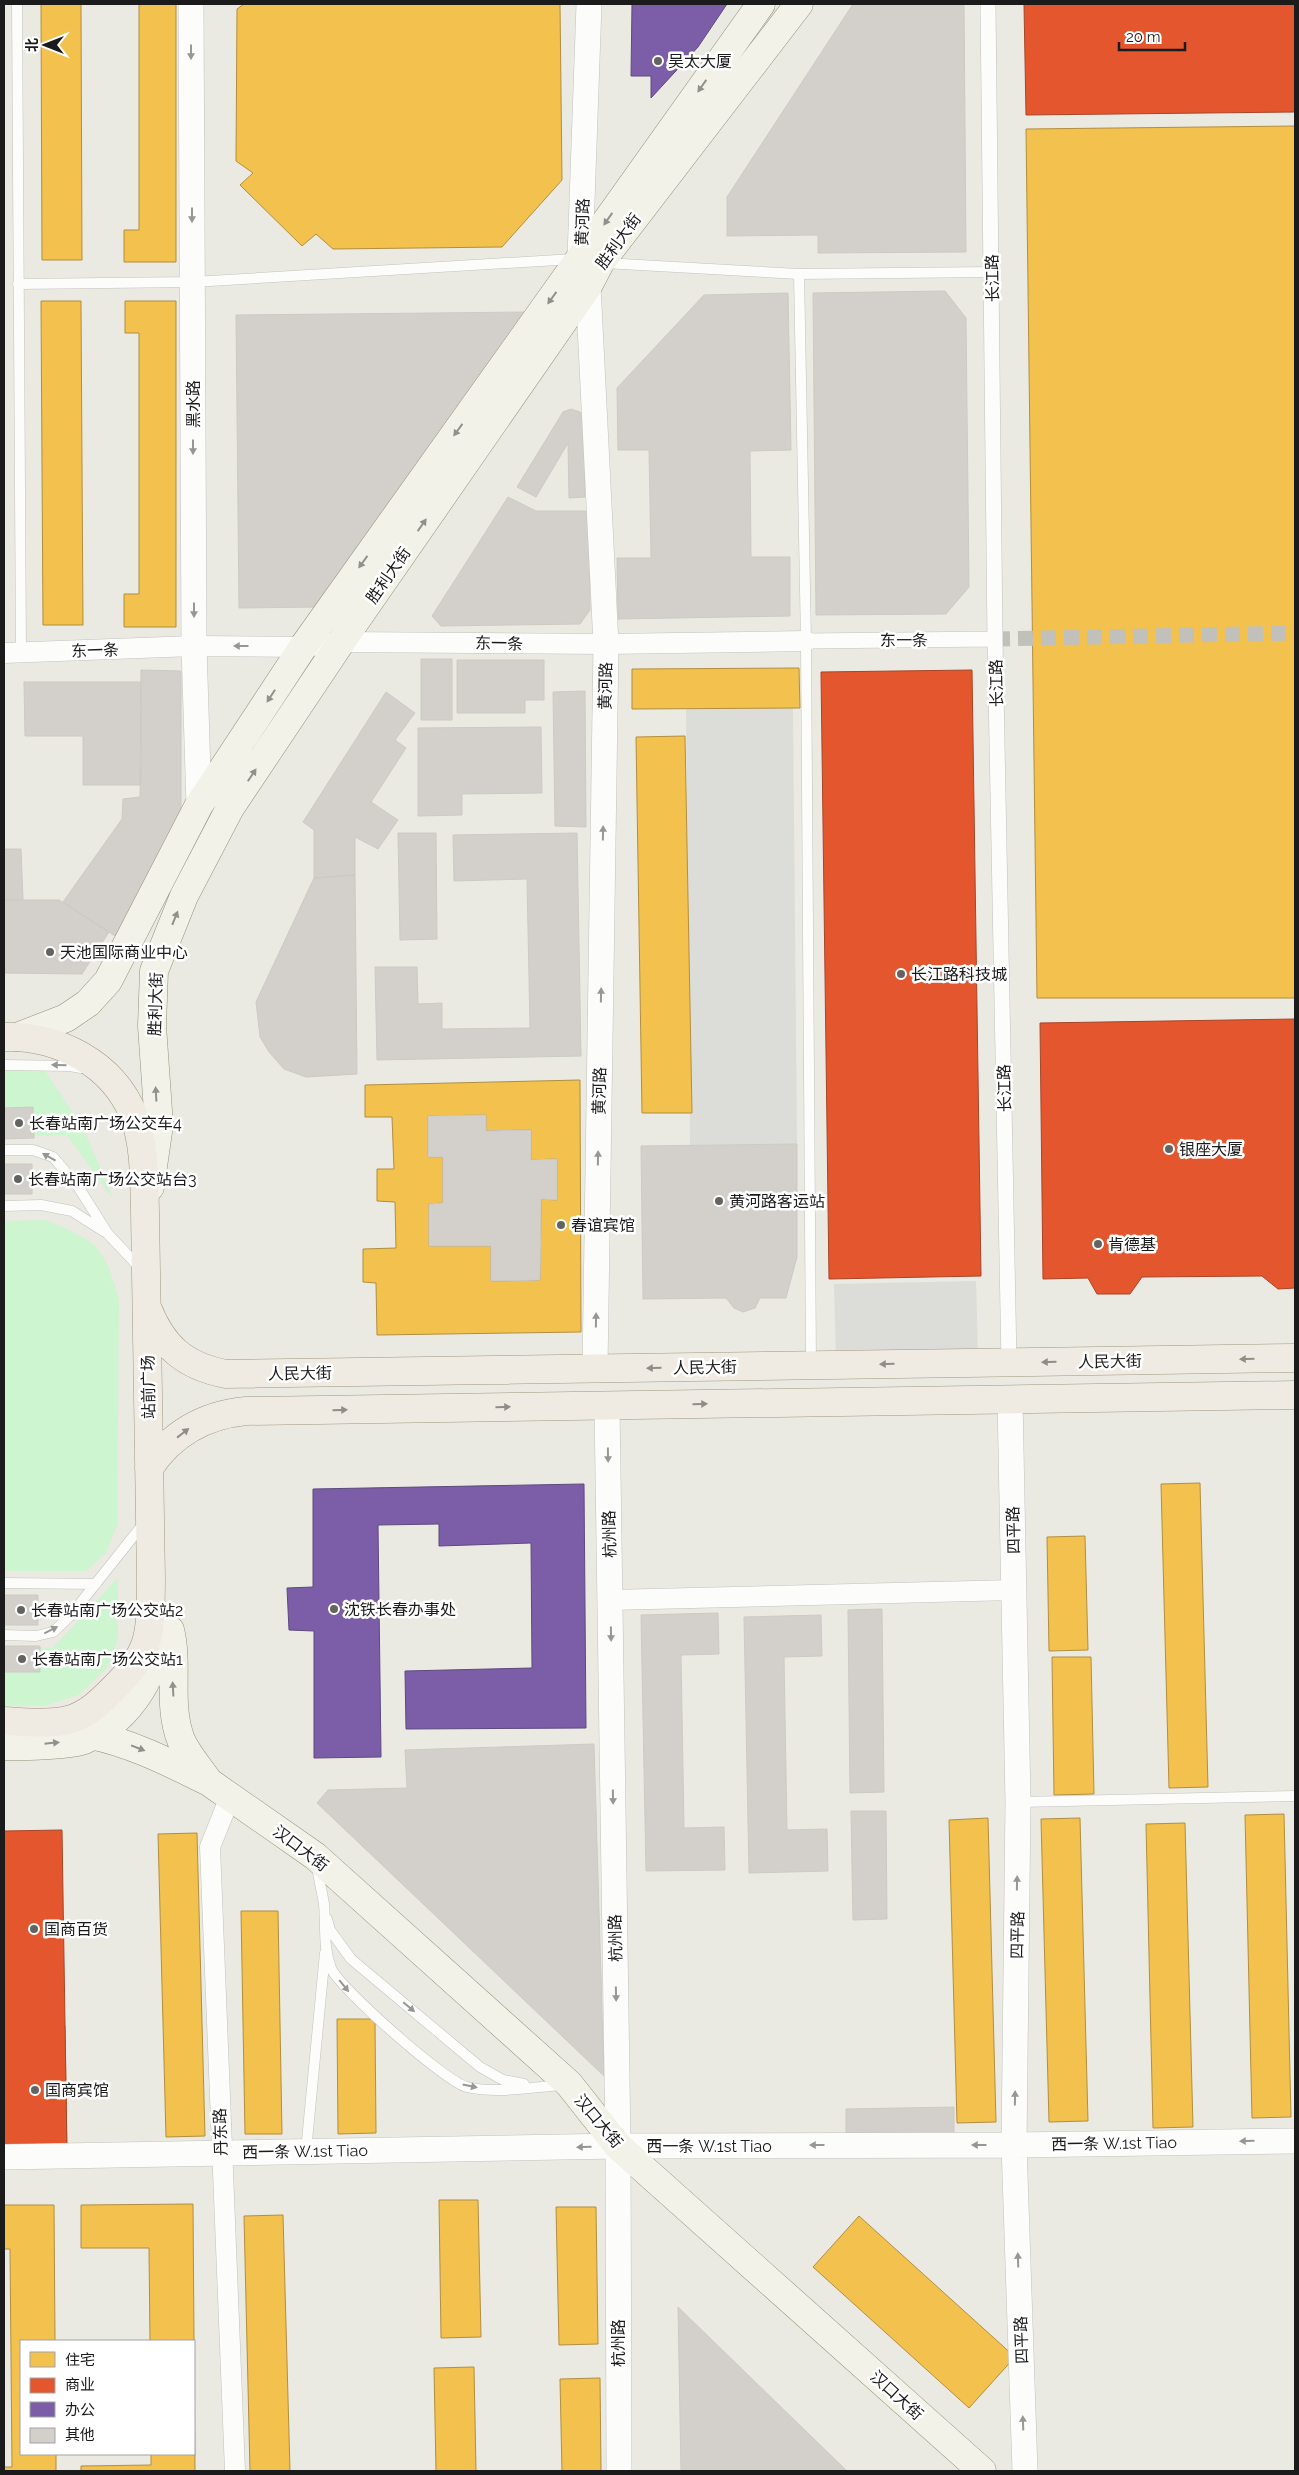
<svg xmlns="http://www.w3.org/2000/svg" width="1299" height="2475" viewBox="0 0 1299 2475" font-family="Raleway,'Noto Sans SC',sans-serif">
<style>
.park{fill:#cdf5cf}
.parking{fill:#dcdcd9}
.homes{fill:#f2c14e;stroke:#b28f3f;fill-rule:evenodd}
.shops{fill:#e4572e;stroke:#a84528}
.offices{fill:#7b5ea7;stroke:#5e4a7d}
.building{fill:#d3d0cb;stroke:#cdcac4}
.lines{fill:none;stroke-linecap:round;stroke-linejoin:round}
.pedestrian-tunnel{stroke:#c1c0ba;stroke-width:15;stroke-dasharray:15 8;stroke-linecap:butt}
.service-casing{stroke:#c2c2bf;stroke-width:11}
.pedestrian-casing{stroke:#c2c2bf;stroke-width:16}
.minor-casing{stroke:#c2c2bf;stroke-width:21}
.tertiary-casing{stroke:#c2c2bf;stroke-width:26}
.secondary-casing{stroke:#91947b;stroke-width:29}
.primary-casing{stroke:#a09880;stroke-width:29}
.service{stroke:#fcfcfb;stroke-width:10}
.pedestrian{stroke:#fcfcfb;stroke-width:15}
.minor{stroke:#fcfcfb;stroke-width:20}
.tertiary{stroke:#fcfcfb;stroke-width:25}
.secondary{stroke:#f2f2e8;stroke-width:28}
.primary{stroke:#f0ebe2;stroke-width:28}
.oneway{fill:#979796}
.oneway2{fill:#91918c}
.oneway3{fill:#908d88}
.poi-dot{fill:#636361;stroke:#fff;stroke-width:2}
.labels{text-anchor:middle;stroke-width:5;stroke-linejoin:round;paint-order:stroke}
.poi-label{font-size:16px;fill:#1b1b1b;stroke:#fff;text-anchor:start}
.street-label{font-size:16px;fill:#1b1b1b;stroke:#fff}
</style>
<rect width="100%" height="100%" fill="#eae9e2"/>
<!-- park -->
<path class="park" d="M37 1059 83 1128 113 1199 67 1135 4 1137V1062Z
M46 1220C99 1243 103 1244 119 1300L117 1525 106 1553 86 1571H4V1221Z
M118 1578V1638L108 1667 78 1695 44 1706 4 1705V1647L53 1648Z"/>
<!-- parking -->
<path class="parking" d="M793 708 797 1144 690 1145 686 709Z
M976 1281 978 1354 836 1358 834 1284Z"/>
<!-- homes -->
<path class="homes" d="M41 4H81L82 260H42Z
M139 4H176V262H124V230H139Z
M244 4H560L562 180 502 247 333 249 316 234 302 246 240 185 253 173 236 161 237 9Z
M1295 126V998H1037L1026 129Z
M41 301H81L83 625H43Z
M125 301H176V627H124V594H139V333H125Z
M799 668 800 708 632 709V669Z
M685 736 692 1113H642L636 737Z
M580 1080 581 1332 377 1335 376 1283 363 1282V1249L396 1248 395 1202 377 1201V1169H394L392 1117H365V1085ZM486 1115V1131L531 1130V1160L557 1159V1200L541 1199 540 1280 491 1281V1246H429V1204L443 1203V1157H428V1116Z
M1200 1483 1208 1787 1169 1788 1161 1484Z
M1085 1536 1088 1650 1049 1651 1047 1537Z
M1052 1657H1091L1094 1794 1054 1795Z
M1284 1814 1291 2117 1252 2118 1245 1815Z
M988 1818 996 2122 957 2123 949 1820Z
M1080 1818 1088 2121 1049 2122 1041 1819Z
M1185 1823 1193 2127 1153 2128 1146 1824Z
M197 1833 205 2136 166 2137 158 1834Z
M241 1911H278L282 2134H245Z
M337 2019H375L376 2133 338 2134Z
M65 2026 67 2153 4 2155V2027Z
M439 2200H478L481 2337 441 2338Z
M193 2204 195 2471H81V2466L151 2465V2454H194V2341H150L149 2248H81V2205Z
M4 2205H54L55 2341H21V2454H56V2471H4V2467H12L10 2249H4Z
M556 2207H596L598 2344 559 2345Z
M283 2215 290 2471H250L244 2216Z
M859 2216 1015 2357 969 2408 813 2267Z
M474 2367 476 2471H436L434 2368Z
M600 2378 601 2471H562L560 2379Z"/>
<!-- shops -->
<path class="shops" d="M1024 4H1295V112L1026 115Z
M972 670 981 1276 829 1279 821 672Z
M1295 1019V1288L1278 1289 1262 1276 1142 1277 1130 1294H1097L1088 1278 1043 1279 1040 1023Z
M62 1830 67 2153 4 2155V1831Z"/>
<!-- offices -->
<path class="offices" d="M632 4H727L698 47 651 98V76H631Z
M584 1484 586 1728 406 1729 405 1671 532 1668 531 1543 439 1546V1524L378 1525 381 1757 314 1758V1631L289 1630 287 1588 313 1587V1489Z"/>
<!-- building -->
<path class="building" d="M853 4H964L966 252 818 253V235L727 236V197Z
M945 291 966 318 969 587 946 614 816 615 813 293Z
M788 293 791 450 750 451 751 557H790V616L618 619 617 558H651L649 450H618L617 388 704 295Z
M528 312 321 607 239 608 236 315Z
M571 409 580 412 584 421 585 497 569 498 568 443 536 497 517 487 563 412Z
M508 497 536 511H589L590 610 580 624 441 626 432 616Z
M421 659H452V720H421Z
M457 660H544V700H525V713H457Z
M141 670 181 671V811L115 936 63 902 122 819 123 799 140 797Z
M24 682H141V785H83V736H25Z
M585 691 586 827 555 826 553 692Z
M386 692 415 713 395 740 406 748 371 802 398 820 378 849 355 837V875L314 878V830L303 822Z
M541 727 542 793 462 794V815L418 816V728Z
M398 833H436L437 939 400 940Z
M577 833 581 1056 377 1060 375 967H417L418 1004 442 1003V1029L530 1028 527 879 454 881 453 835Z
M4 849H21L23 900H4Z
M355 875 357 1074 306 1077 284 1069 269 1052 260 1037 256 1002 314 878Z
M4 900H59L109 932 82 974 4 973Z
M33 1107 34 1138 4 1139V1108Z
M486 1115V1131L531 1130V1160L557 1159V1200L541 1199 540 1280 491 1281V1246H429V1204L443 1203V1157H428V1116Z
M797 1144V1257L786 1298H760L755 1308 743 1312 734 1308 726 1298 643 1299 641 1146Z
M4 1164H32V1194H4Z
M4 1595H38V1625H4Z
M882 1609 884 1792 850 1793 848 1610Z
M718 1613 719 1654 681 1655 684 1828 724 1827 725 1870 646 1871 641 1615Z
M821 1615 822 1656 784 1657 787 1830 827 1829 828 1871 749 1873 744 1617Z
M4 1646H40V1672H4Z
M594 1744 604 2076 317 1803 328 1790 407 1788 405 1750Z
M851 1811H886L887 1919 853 1920Z
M954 2107V2141L846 2143V2109Z
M678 2307 847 2471H681Z"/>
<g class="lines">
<!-- pedestrian-tunnel -->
<path class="pedestrian-tunnel" d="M995 639 1295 633"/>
<!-- service casing -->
<g class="service-casing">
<path id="service" d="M17 4 21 652
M604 263 799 274 992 272
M799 274 806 641 811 1365
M18 284 193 282 574 259
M4 1065 70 1066 81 1068
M4 1150H33L53 1157 77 1185 108 1234 140 1268
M4 1206 41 1205 72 1211 105 1232
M4 1583 96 1584
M4 1635 36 1636 53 1632 70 1616 144 1523
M1019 1802 1295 1796
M317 1867C319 1879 322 1892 324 1904 326 1926 323 1947 331 1968 339 1988 447 2083 467 2087 497 2094 532 2087 562 2085
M327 1919 330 1930 351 1959 480 2067 503 2080 524 2084
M306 2151 325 1953"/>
</g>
<!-- pedestrian casing -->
<g class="pedestrian-casing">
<path id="pedestrian" d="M988 4 995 639 1009 1362
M806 641 995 639"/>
</g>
<!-- minor casing -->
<g class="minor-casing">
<path id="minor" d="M4 653 194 646 303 647 341 642 606 644 806 641
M610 1600 1014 1590
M230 1797 210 1847 235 2471"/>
</g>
<!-- tertiary casing -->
<g class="tertiary-casing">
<path id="tertiary" d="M191 4 194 646 199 805
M589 4 580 258 588 286 606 644 595 1369
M1010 1399 1018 1802 1014 2145 1025 2471
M607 1406 618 2146 619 2471
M4 2157 618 2146 1014 2145 1295 2141"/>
</g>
<!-- secondary casing -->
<g class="secondary-casing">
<path id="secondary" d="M17 1037 66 1018 88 1003 108 981 199 805 303 647 761 4
M150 1187 159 1125 152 1026 154 971 184 896 230 808 341 642 588 286 600 263 799 4
M91 1735C134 1744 170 1763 209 1782 200 1769 187 1754 181 1740 167 1704 179 1666 170 1630
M4 1746C19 1747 72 1745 84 1740 132 1719 161 1670 161 1618
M209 1782 315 1856 569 2084 618 2146 982 2471"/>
</g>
<!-- primary casing -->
<g class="primary-casing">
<path id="primary" d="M4 1037C57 1035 113 1063 134 1116 145 1146 144 1180 145 1211L151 1580C150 1635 153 1650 112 1690 100 1702 89 1713 72 1719 51 1725 26 1722 4 1721
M147 1307C162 1346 184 1366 226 1374L1295 1358
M149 1468C172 1433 205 1415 246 1411L1295 1395"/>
</g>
<!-- service -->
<use href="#service" class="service"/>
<!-- pedestrian -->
<use href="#pedestrian" class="pedestrian"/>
<!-- minor -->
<use href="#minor" class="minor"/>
<!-- tertiary -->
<use href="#tertiary" class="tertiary"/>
<!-- secondary -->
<use href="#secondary" class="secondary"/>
<!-- primary -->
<use href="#primary" class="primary"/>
</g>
<!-- one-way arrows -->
<defs><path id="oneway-solid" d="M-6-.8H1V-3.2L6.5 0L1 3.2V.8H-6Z" transform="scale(1.25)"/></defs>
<g class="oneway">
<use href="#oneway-solid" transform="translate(191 52) rotate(90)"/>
<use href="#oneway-solid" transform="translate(192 215) rotate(90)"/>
<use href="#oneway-solid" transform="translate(193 447) rotate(90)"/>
<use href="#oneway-solid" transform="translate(194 610) rotate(90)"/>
<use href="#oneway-solid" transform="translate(241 646) rotate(-180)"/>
<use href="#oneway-solid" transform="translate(603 833) rotate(-89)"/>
<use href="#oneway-solid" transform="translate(601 995) rotate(-89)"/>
<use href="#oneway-solid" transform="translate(59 1065) rotate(-179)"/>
<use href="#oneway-solid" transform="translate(49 1157) rotate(-151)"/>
<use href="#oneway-solid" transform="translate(598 1158) rotate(-89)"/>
<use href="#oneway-solid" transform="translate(596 1320) rotate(-89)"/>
<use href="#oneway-solid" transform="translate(608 1455) rotate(89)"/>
<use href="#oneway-solid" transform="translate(51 1630) rotate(-27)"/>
<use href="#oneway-solid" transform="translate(611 1634) rotate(89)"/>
<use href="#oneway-solid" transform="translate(613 1797) rotate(89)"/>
<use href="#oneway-solid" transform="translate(1017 1883) rotate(-89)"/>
<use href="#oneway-solid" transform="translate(344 1986) rotate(51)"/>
<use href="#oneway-solid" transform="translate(616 1994) rotate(89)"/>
<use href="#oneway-solid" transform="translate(409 2007) rotate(40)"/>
<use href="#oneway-solid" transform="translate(470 2086) rotate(12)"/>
<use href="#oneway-solid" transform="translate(1015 2098) rotate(-89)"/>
<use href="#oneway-solid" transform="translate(1247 2141) rotate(179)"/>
<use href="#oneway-solid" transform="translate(817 2145) rotate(180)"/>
<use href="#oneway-solid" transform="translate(979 2145) rotate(180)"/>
<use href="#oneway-solid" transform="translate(584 2147) rotate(179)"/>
<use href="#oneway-solid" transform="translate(1018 2260) rotate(-92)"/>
<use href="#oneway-solid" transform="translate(1023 2423) rotate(-92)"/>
</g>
<g class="oneway2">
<use href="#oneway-solid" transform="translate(702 86) rotate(125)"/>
<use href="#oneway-solid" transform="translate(608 219) rotate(125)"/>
<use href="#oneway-solid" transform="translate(552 298) rotate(126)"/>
<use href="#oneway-solid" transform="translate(458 430) rotate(126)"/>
<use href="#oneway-solid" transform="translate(422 525) rotate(-55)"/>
<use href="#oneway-solid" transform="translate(363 562) rotate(126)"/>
<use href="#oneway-solid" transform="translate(271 696) rotate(123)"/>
<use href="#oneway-solid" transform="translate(252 775) rotate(-56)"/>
<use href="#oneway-solid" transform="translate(175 918) rotate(-68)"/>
<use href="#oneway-solid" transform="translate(156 1094) rotate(-93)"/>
<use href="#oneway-solid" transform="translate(173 1689) rotate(-93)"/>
<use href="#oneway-solid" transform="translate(52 1743) rotate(-6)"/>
<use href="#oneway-solid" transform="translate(138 1748) rotate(21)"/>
</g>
<g class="oneway3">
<use href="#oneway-solid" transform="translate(1247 1359) rotate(179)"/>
<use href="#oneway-solid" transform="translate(1049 1362) rotate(179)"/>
<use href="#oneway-solid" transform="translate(887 1364) rotate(179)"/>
<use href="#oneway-solid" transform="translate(654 1368) rotate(179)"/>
<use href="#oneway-solid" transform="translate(700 1404) rotate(-1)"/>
<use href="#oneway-solid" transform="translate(503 1407) rotate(-1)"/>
<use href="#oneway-solid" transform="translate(340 1410) rotate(-1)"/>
<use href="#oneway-solid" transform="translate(183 1433) rotate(-38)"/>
</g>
<!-- markers -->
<g class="poi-dot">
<circle cx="658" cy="61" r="5"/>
<circle cx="50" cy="952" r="5"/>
<circle cx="901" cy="974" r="5"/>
<circle cx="19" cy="1123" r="5"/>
<circle cx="1169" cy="1149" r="5"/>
<circle cx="18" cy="1179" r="5"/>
<circle cx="719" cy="1201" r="5"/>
<circle cx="561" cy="1225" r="5"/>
<circle cx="1098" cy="1244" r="5"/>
<circle cx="334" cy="1609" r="5"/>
<circle cx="21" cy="1610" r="5"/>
<circle cx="22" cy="1659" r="5"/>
<circle cx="34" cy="1929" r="5"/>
<circle cx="35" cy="2090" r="5"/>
</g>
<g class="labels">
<!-- poi labels -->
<g class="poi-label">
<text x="668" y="67">吴太大厦</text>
<text x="60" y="958">天池国际商业中心</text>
<text x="911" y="980">长江路科技城</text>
<text x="29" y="1129">长春站南广场公交车4</text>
<text x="1179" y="1155">银座大厦</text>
<text x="28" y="1185">长春站南广场公交站台3</text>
<text x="729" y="1207">黄河路客运站</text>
<text x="571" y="1231">春谊宾馆</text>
<text x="1108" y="1250">肯德基</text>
<text x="344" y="1615">沈铁长春办事处</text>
<text x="31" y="1616">长春站南广场公交站2</text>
<text x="32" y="1665">长春站南广场公交站1</text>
<text x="44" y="1935">国商百货</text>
<text x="45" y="2096">国商宾馆</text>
</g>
<!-- street labels -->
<g class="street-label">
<text transform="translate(582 222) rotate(-88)" y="6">黄河路</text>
<text transform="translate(618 241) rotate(-54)" y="6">胜利大街</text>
<text transform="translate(992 278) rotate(-91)" y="6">长江路</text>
<text transform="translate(193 404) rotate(-90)" y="6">黑水路</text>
<text transform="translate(388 575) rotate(-55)" y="6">胜利大街</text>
<text x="904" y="646">东一条</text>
<text transform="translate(499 643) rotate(1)" y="6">东一条</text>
<text transform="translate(95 650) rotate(-2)" y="6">东一条</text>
<text transform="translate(996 683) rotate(-91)" y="6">长江路</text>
<text transform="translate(605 686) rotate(-89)" y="6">黄河路</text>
<text transform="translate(155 1004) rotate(-88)" y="6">胜利大街</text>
<text transform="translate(1004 1088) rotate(-91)" y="6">长江路</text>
<text transform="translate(599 1091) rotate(-89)" y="6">黄河路</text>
<text transform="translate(1110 1361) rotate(-1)" y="6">人民大街</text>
<text transform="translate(705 1367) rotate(-1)" y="6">人民大街</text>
<text transform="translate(300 1373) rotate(-1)" y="6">人民大街</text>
<text transform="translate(148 1387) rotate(-91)" y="6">站前广场</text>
<text transform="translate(1013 1530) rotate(-91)" y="6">四平路</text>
<text transform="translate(609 1534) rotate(-91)" y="6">杭州路</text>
<text transform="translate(301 1848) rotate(37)" y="6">汉口大街</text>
<text transform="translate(1017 1935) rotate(-89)" y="6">四平路</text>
<text transform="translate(615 1938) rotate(-91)" y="6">杭州路</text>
<text transform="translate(599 2121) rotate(50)" y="6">汉口大街</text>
<text transform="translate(220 2132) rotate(-92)" y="6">丹东路</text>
<text transform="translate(1114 2143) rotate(-1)" y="6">西一条 W.1st Tiao</text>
<text x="709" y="2152">西一条 W.1st Tiao</text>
<text transform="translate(305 2151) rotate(-1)" y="6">西一条 W.1st Tiao</text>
<text transform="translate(1021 2340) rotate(-92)" y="6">四平路</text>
<text transform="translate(618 2343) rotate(-90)" y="6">杭州路</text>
<text transform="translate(897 2395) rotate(42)" y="6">汉口大街</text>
</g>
</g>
<!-- border -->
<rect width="1299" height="2475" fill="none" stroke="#1b1b1b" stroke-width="10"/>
<!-- legend -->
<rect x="20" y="2340" width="175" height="115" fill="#ffffff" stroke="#a4a4a4"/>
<rect x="30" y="2352" width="25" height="15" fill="#f2c14e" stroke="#a4a4a4"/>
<text x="65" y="2365" font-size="15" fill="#1b1b1b">住宅</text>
<rect x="30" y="2378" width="25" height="15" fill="#e4572e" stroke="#a4a4a4"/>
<text x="65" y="2390" font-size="15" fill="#1b1b1b">商业</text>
<rect x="30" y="2402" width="25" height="15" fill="#7b5ea7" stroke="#a4a4a4"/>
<text x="65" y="2415" font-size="15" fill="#1b1b1b">办公</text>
<rect x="30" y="2428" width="25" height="15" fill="#d3d0cb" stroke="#a4a4a4"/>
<text x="65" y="2440" font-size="15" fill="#1b1b1b">其他</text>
<!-- north arrow -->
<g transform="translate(45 45) rotate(270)" stroke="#ffffff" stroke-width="4" paint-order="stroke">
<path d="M0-4L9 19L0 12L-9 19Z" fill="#1b1b1b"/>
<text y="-8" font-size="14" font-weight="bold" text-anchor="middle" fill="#1b1b1b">北</text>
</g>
<!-- scale -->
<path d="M1119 42v8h66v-8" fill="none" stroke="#1b1b1b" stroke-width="2.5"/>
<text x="1126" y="42" font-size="15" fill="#1b1b1b" stroke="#ffffff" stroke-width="4" paint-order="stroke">20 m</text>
</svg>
